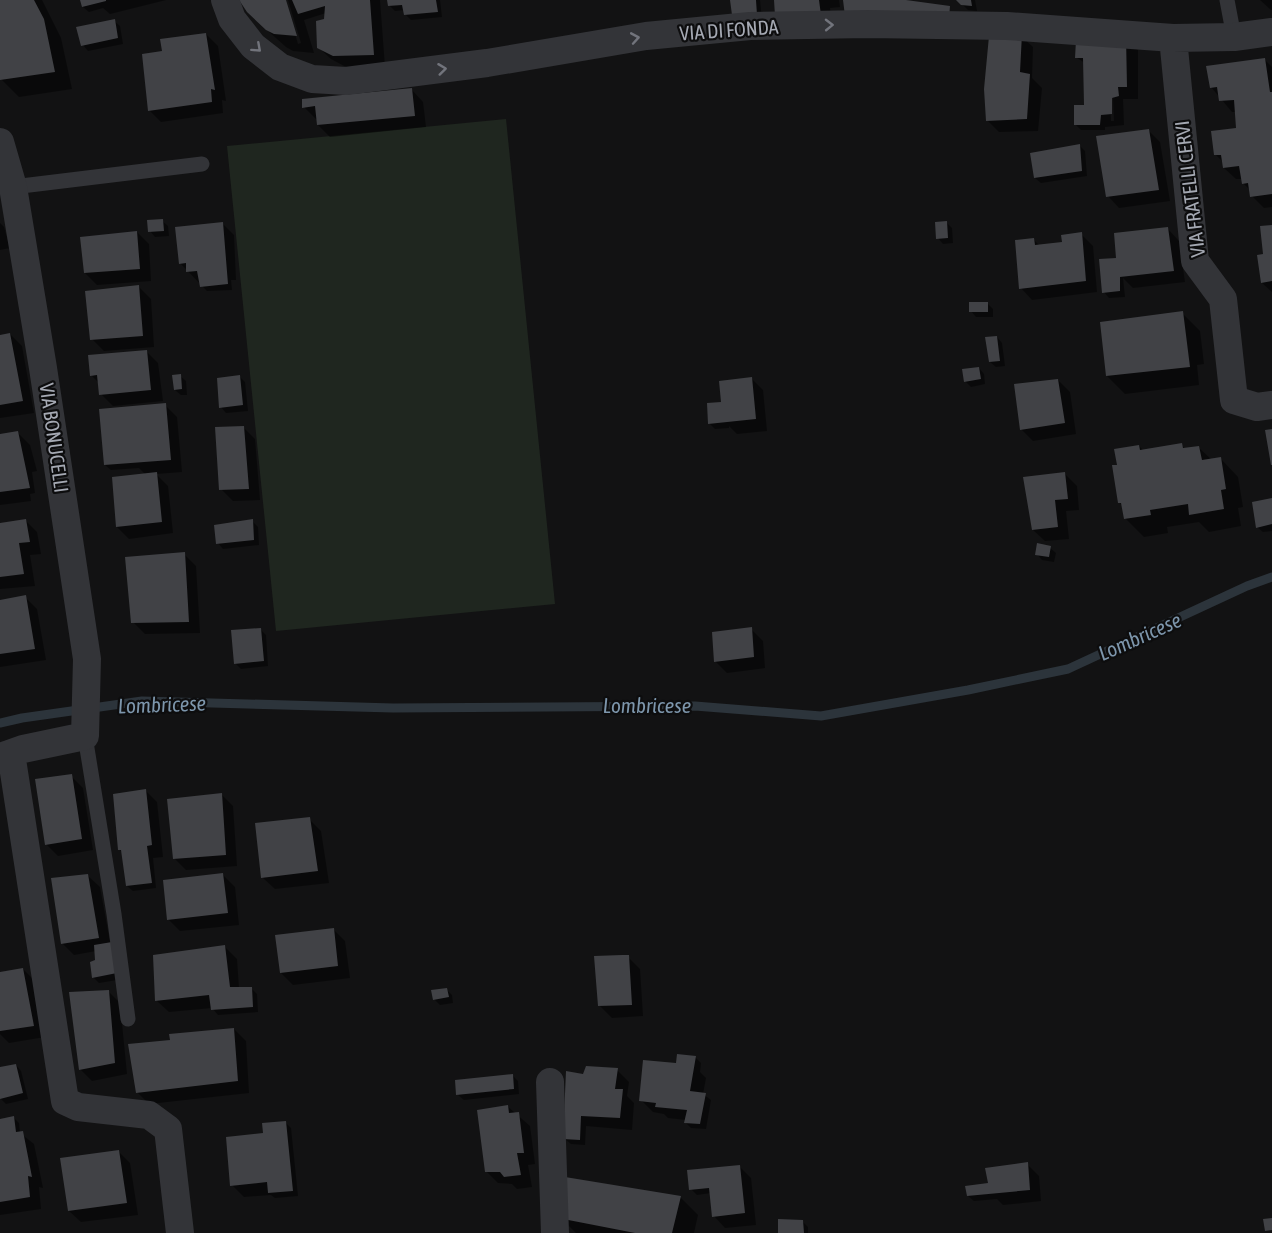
<svg xmlns="http://www.w3.org/2000/svg" width="1272" height="1233" viewBox="0 0 1272 1233" font-family="'Asap Condensed',sans-serif">
<style>
.green{fill:#1f261f}
.shadow{fill:#0007;fill-rule:evenodd}
.lines{fill:none;stroke-linecap:round;stroke-linejoin:round}
.stream{stroke:#2c343b;stroke-width:9}
.building{fill:#414246}
.service{stroke:#333438;stroke-width:15}
.minor{stroke:#333438;stroke-width:28}
.oneway{stroke:#72747c}
.labels{text-anchor:middle;stroke-width:4.5;stroke-linejoin:round;paint-order:stroke}
.street-label{font-size:20px;fill:#a5a9b3;stroke:#0d0d0e}
.water-label{font-size:21px;font-style:italic;fill:#7d96ac;stroke:#0d0d0e}
</style>
<rect width="100%" height="100%" fill="#121213"/>
<!-- green -->
<path class="green" d="M506 119 555 604 276 631 227 146Z"/>
<!-- shadow -->
<path class="shadow" d="M0 0H42L61 38 72 89 19 97 1 79Z
M81 0H166L110 14 103 8 89 12 83 7Z
M241 0H285L298 44 301 43 288 0H380L385 67H346L331 59 318 47 326 13 304 20 314 53 293 51 286 47 267 30Z
M389 0H440L442 17 411 20 405 14V10L395 11 390 6Z
M731 0H760L762 20Z
M775 0H839L840 7 830 8 832 27Z
M958 0H975L977 11 968 10Z
M1260 0H1272V10H1271Z
M114 21 120 26 123 44 88 51 83 45Z
M206 34 218 46 226 101 222 100 223 113 161 122 149 110 164 53Z
M1021 36 1033 47 1032 78 1042 88 1038 131 999 132 987 120Z
M1126 38 1138 50V99H1123L1124 125 1105 127V130H1081L1075 124 1086 109 1085 63 1077 58ZM1110 94 1113 97 1114 121H1111Z
M1265 60 1272 67V207L1264 208 1252 196 1251 191 1243 183 1242 179H1236L1224 168V163L1216 155 1238 129 1236 112H1232L1211 87Z
M412 90 423 102 426 127 330 137 318 125V119H316L304 107Z
M1148 130 1160 142 1170 201 1119 208 1108 196Z
M1080 146 1085 151 1087 176 1041 183 1035 178Z
M162 221 168 226 169 236 155 237 150 231Z
M946 222 952 228 953 243 943 244 938 238Z
M0 223 4 227 10 248 0 250Z
M222 223 234 235 236 280H231L232 290 207 291 180 263Z
M1272 226V292L1262 283 1258 256 1264 255Z
M1168 229 1179 241 1185 282 1133 288 1123 278 1125 297 1109 298 1104 292 1116 259Z
M137 232 149 244 151 281 97 285 85 273Z
M1081 234 1093 246 1097 292 1032 300 1021 288 1033 239 1040 246 1064 243Z
M139 287 151 299 154 347 104 351 92 339Z
M988 304 993 309V317H976L971 311Z
M1182 313 1200 331 1204 364 1197 365 1199 385 1125 394 1107 376Z
M10 334 22 346 34 413 0 418V336Z
M997 337 1002 343 1005 366 996 367 990 362Z
M146 351 158 363 163 401 113 406 101 394 99 383 92 376Z
M979 368 984 374 985 384 971 387 965 381Z
M180 376 186 381 187 395H181L175 390Z
M240 377 245 382 248 411 226 413 221 407Z
M751 378 763 390 767 431 737 434 729 426V428L715 429 710 424 721 404Z
M1058 380 1070 392 1076 434 1033 441 1021 429Z
M165 405 177 417 182 472 156 474 168 486 173 533 129 539 117 527 146 475 139 468 111 470 105 465Z
M243 427 255 439 260 500 233 501 221 489Z
M18 433 30 445 37 471 32 472 35 493 30 494 31 501 0 505V436Z
M1181 445 1186 449 1198 447 1212 460 1221 459 1238 477 1243 507 1238 508 1241 526 1209 532 1199 522 1167 527 1168 533 1144 537 1126 519 1124 507 1119 502 1118 466 1139 446 1144 451Z
M1065 474 1077 486 1079 510 1066 511 1069 539 1045 541 1033 530Z
M1272 499V531L1263 532 1257 527Z
M25 520 37 532 41 554 30 555 35 586 0 589V524Z
M252 521 258 527 259 545 223 549 218 543Z
M1050 548 1056 553 1054 562 1042 560 1037 554Z
M184 554 196 566 200 633 145 634 133 622Z
M25 597 37 609 46 660 0 667V602Z
M260 629 266 635 268 666 241 669 235 663Z
M751 629 763 641 765 668 727 673 715 661Z
M71 776 83 788 93 850 58 856 46 844Z
M145 790 157 802 163 857 153 858 156 888 133 891 127 886 123 853 120 850Z
M221 794 233 806 237 866 186 870 174 858Z
M309 819 321 831 329 883 275 889 263 878Z
M223 875 235 887 239 925 180 931 168 919Z
M88 876 100 887 117 980 99 983 93 977 96 961V951L74 955 62 943Z
M333 929 345 941 350 978 293 985 281 973Z
M225 947 237 959 239 988H251L257 994 258 1012 218 1015 212 1008 169 1012 157 1001Z
M628 957 640 969 643 1016 612 1018 600 1006Z
M23 969 35 981 45 1037 9 1043 0 1034V973Z
M446 989 452 995 453 1003 440 1005 434 999Z
M108 991 120 1003 127 1074 92 1081 80 1069Z
M234 1029 246 1041 249 1093 149 1104 137 1092Z
M695 1057 701 1063 700 1072 706 1078 703 1094 711 1100 706 1129 691 1128 685 1122 686 1120 668 1118 664 1114 653 1112 641 1100 677 1065Z
M16 1065 21 1071 28 1099 6 1104 0 1098V1069Z
M617 1070 629 1082 627 1096 634 1103 632 1130 586 1126 585 1145 571 1144 565 1139 584 1076Z
M513 1076 518 1081 519 1094 464 1100 458 1095Z
M507 1106 530 1126 535 1164 528 1165 532 1187 517 1189 512 1184 498 1183 486 1171Z
M14 1118 19 1123 20 1133 34 1144 43 1188 39 1187 41 1209 0 1215V1120Z
M285 1122 291 1128 298 1196 275 1198 271 1195 244 1197 232 1185 267 1135Z
M118 1151 130 1163 138 1215 81 1222 69 1211Z
M1027 1164 1039 1176 1041 1201 1003 1205 997 1199 974 1201 968 1196Z
M739 1166 751 1178 756 1225 725 1228 714 1216 711 1193 697 1195 691 1189Z
M680 1197 698 1215 694 1233H576L560 1217Z
M802 1221 808 1227V1233H780Z"/>
<g class="lines">
<!-- stream -->
<path class="stream" d="M0 723 22 718 142 701 393 708 695 706 821 716 968 690 1068 669 1247 586 1272 577"/>
</g>
<!-- building -->
<path class="building" d="M0 0H34L44 19 55 72 0 80Z
M80 0H106V1L82 7Z
M239 0H286L297 36 274 34 266 30 247 12Z
M292 0H370L374 55 333 56 317 48 316 21 324 19 325 6 298 14Z
M387 0H436L438 12 404 15 402 5 388 6Z
M730 0H756L757 15H732Z
M774 0H819L821 15 775 16Z
M843 0H906L950 6 949 18 845 16Z
M956 0H971L972 6 961 5Z
M115 19 118 38 81 46 76 27Z
M206 33 215 90 211 89 212 102 148 111 142 54 162 51 160 39Z
M1022 34 1020 72 1030 74 1027 119 986 121 984 89 989 36Z
M1126 36 1127 87H1118L1119 96 1112 98V114L1101 115 1100 125H1074V105H1084L1083 58H1075L1076 40Z
M1265 58 1270 92H1272V194L1250 197 1248 183 1242 184 1239 166 1223 168 1221 155H1214L1211 131 1236 128 1234 100 1219 101 1217 87 1210 88 1206 66Z
M412 88 415 116 317 125 315 106 302 108V99Z
M1149 129 1159 190 1106 197 1096 136Z
M1080 144 1082 171 1034 178 1030 153Z
M163 219 164 231 148 232 147 220Z
M947 221 948 238 936 239 935 222Z
M223 222 228 284 200 287 197 271 186 272V263L179 264 175 227Z
M1272 225V281L1261 283 1257 255 1263 254 1260 226Z
M1168 227 1174 271 1120 277V291L1102 293 1099 259 1116 258 1114 233Z
M137 231 140 269 84 273 80 237Z
M1082 232 1086 281 1019 289 1015 240 1034 238 1035 245 1062 242 1061 235Z
M139 285 143 336 90 340 85 291Z
M969 302H988V312H969Z
M1183 311 1190 367 1106 376 1100 322Z
M10 333 23 401 0 405V335Z
M997 336 1000 361 989 362 985 337Z
M147 350 151 390 99 395 97 375 90 376 88 355Z
M979 367 981 379 964 382 962 369Z
M181 374 182 389 174 390 172 375Z
M240 375 243 405 219 408 217 378Z
M752 377 756 419 708 424 707 403 721 402 719 381Z
M1058 379 1065 423 1020 430 1014 384Z
M166 403 171 460 104 465 99 409Z
M244 426 249 489 219 490 215 427Z
M1272 429V465H1271L1265 430Z
M18 431 30 488 0 492V434Z
M1182 443 1183 448 1199 446 1202 460 1221 457 1226 489 1221 490 1224 509 1189 515 1188 504 1150 510 1151 515 1124 519 1121 503H1118L1112 465H1117L1114 449 1139 445 1140 450Z
M157 472 162 522 116 527 112 477Z
M1065 472 1068 499 1055 500 1058 527 1032 530 1023 477Z
M1272 498V524L1256 528 1252 502Z
M26 519 30 542 19 543 24 574 0 577V523Z
M253 519 254 540 216 544 214 525Z
M1037 543 1051 546 1049 557 1035 555Z
M185 552 189 622 131 623 125 557Z
M26 595 35 649 0 654V600Z
M752 627 754 657 714 662 712 632Z
M261 628 264 661 234 664 231 630Z
M72 774 82 839 45 845 35 779Z
M146 789 152 845 147 846 152 883 126 886 121 850H118L113 794Z
M222 793 226 855 173 859 167 799Z
M310 817 318 871 261 878 255 823Z
M223 873 228 913 167 920 163 880Z
M88 874 99 938 61 944 51 878Z
M334 928 338 966 280 973 275 935Z
M112 942 117 973 92 978 90 962 95 960 94 945Z
M225 945 230 987H252L253 1007 211 1010 209 995 155 1001 153 955Z
M622 955H629L632 1005 598 1006 594 956Z
M23 968 34 1026 0 1031V972Z
M447 988 449 997 433 1000 431 990Z
M109 990 115 1063 79 1070 69 992Z
M234 1028 238 1081 136 1093 128 1044 170 1040 169 1034Z
M677 1054 696 1056 690 1091 706 1093 700 1124 684 1123 687 1110 655 1107 656 1103 639 1101 643 1060 676 1063Z
M16 1064 23 1093 0 1099V1067Z
M586 1066 618 1068 615 1089H623L620 1118 581 1116 580 1140 563 1139 566 1071 583 1074Z
M513 1074 514 1089 456 1095 455 1080Z
M508 1105 509 1113 519 1112 524 1153H517L521 1175 504 1177 500 1172H485L477 1110Z
M14 1116 16 1132 23 1131 32 1177 28 1176 30 1197 0 1202V1119Z
M286 1121 293 1191 268 1193 267 1182 230 1186 226 1137 263 1133 262 1123Z
M119 1150 127 1203 68 1211 60 1158Z
M1028 1162 1030 1190 967 1196 965 1186 988 1183 985 1168Z
M740 1165 745 1213 712 1217 709 1188 689 1190 687 1170Z
M565 1177 681 1196 672 1233H635L558 1218Z
M1272 1218V1230L1265 1231 1263 1219Z
M778 1219 803 1220 804 1233H778Z"/>
<g class="lines">
<!-- service -->
<path class="service" d="M1227 0 1234 37
M13 187 202 164
M85 736 114 914 128 1019"/>
<!-- minor -->
<path class="minor" d="M225 0 232 19 253 46 280 67 312 79 346 81 487 63 646 36 750 26 868 24 1007 26 1173 38 1234 37 1272 32
M1173 38 1195 261 1223 299 1234 400 1257 407 1272 405
M0 142 13 187 43 368 87 659 85 736 23 749 0 757
M11 753 65 1101 78 1107 149 1115 168 1129 180 1233
M550 1082 555 1233"/>
</g>
<!-- one-way arrows -->
<defs><path id="oneway-chevron" d="M-2-3.5L2.5 0L-2 3.5" fill="none" stroke-width="1.6" stroke-linecap="round" stroke-linejoin="round" transform="scale(1.5)"/></defs>
<g class="oneway">
<use href="#oneway-chevron" transform="translate(829 25) rotate(-1)"/>
<use href="#oneway-chevron" transform="translate(635 38) rotate(-10)"/>
<use href="#oneway-chevron" transform="translate(257 48) rotate(42)"/>
<use href="#oneway-chevron" transform="translate(442 69) rotate(-7)"/>
</g>
<g class="labels">
<!-- street labels -->
<g class="street-label">
<text transform="translate(729 30) rotate(-4)" y="7">VIA DI FONDA</text>
<text transform="translate(1190 189) rotate(-97)" y="7">VIA FRATELLI CERVI</text>
<text transform="translate(54 438) rotate(82)" y="7">VIA BONUCELLI</text>
</g>
<!-- water labels -->
<g class="water-label">
<text transform="translate(1140 637) rotate(-24)" y="7">Lombricese</text>
<text transform="translate(162 705) rotate(-2)" y="7">Lombricese</text>
<text x="647" y="713">Lombricese</text>
</g>
</g>
</svg>
